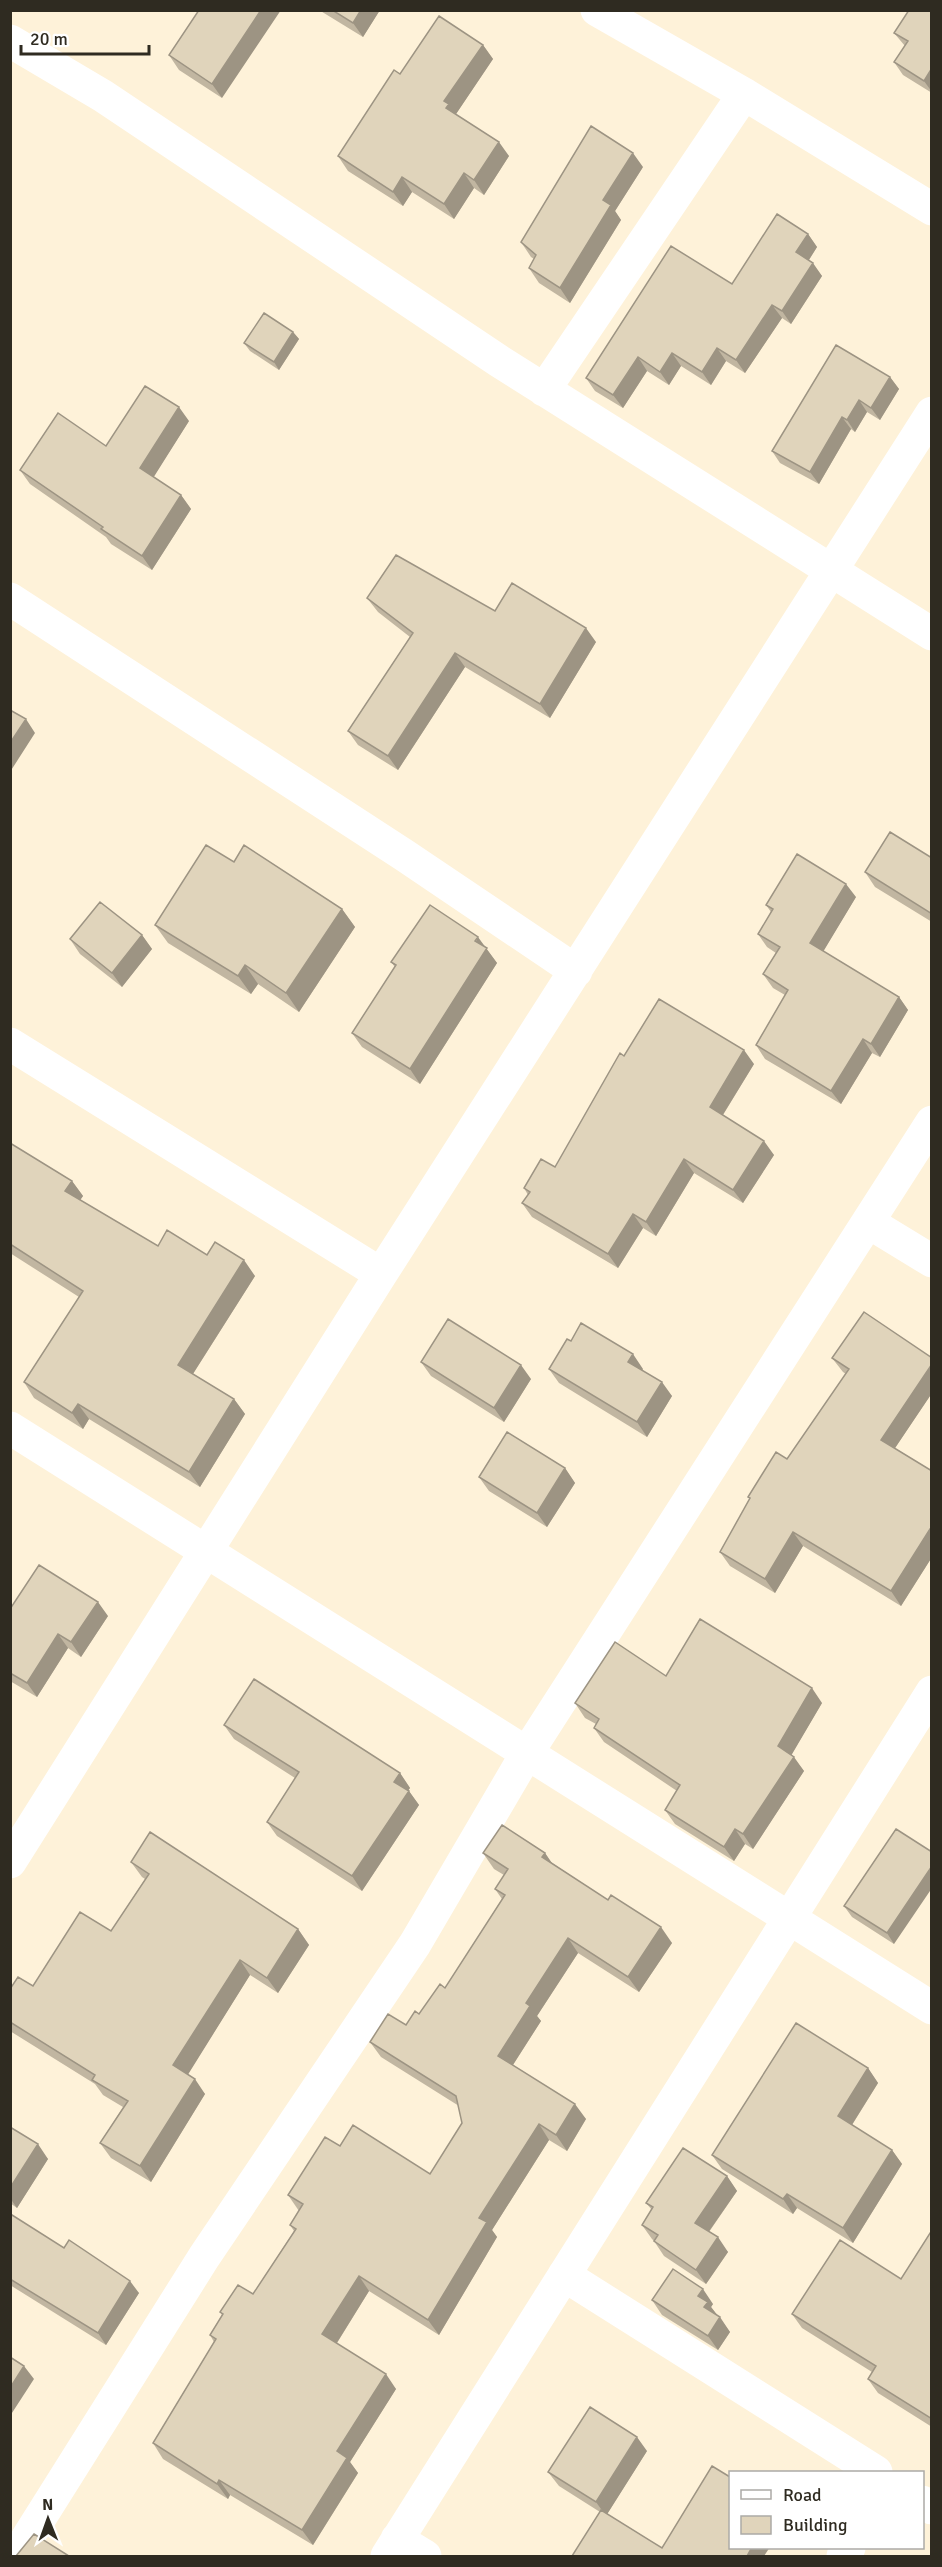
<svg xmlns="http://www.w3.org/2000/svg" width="942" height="2567" viewBox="0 0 942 2567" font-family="Signika,sans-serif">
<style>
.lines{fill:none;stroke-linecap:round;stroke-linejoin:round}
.minor{stroke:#fff;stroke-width:33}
.wall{fill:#c1b6a1}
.shaded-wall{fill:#9d9483}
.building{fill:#e0d4bb;stroke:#9d9483;stroke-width:1.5}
</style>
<rect width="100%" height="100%" fill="#fef2d9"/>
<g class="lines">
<!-- minor -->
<path class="minor" d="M597 10 744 94 932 209
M10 41 103 96 499 361 932 634
M544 390 744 94
M10 599 404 855 576 971
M10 1044 381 1274
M868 1222 932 1261
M10 1428 932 2008
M10 1862 381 1274 932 413
M564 2275 876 2472
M922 2502 932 2508
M397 2539 425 2556
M16 2556 204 2257 415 1944 527 1753 932 1122
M387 2556 932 1692
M843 2556 849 2548"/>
</g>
<!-- wall -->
<path class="wall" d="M199 10 222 98 179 70 169 55Z
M319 10H380L363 37Z
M932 10V93L903 75 894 62 905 46 894 33Z
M483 45 493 59 456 114 509 156 484 195 474 188 454 219 412 192 403 206 348 171 338 156Z
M643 167 615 211 621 220 570 303 539 283 529 268 534 259 531 257 521 242Z
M808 234 817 247 809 260 822 276 791 324 782 318 745 373 726 361 711 385 681 366 669 385 647 371 623 408 595 391 586 378 732 284Z
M293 332 299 339 279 370 250 351 244 343Z
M890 377 899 389 880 420 867 412 855 432 851 429 819 484 780 463 772 451Z
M189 421 153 477 181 495 191 509 152 570 111 544 106 537 30 484 20 470 106 446Z
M367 598 495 611 596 642 550 718 465 667 398 770 358 745 348 731 410 637 378 612Z
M932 858V922L875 887 865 872Z
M234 862 342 909 355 927 299 1012 258 984 251 994 168 943 155 925Z
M856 897 823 951 899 997 908 1010 880 1057 872 1053 841 1104 765 1059 756 1045 785 995 773 988 763 974 776 953 767 947 758 934 771 912 766 905Z
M142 935 152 949 122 987 80 954 70 939Z
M485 947 497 963 420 1084 362 1047 352 1033 395 967 391 962Z
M624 1056 754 1064 723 1115 774 1155 743 1203 694 1173 656 1236 643 1228 618 1268 532 1217 522 1203 528 1195 524 1188 555 1167Z
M10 1143 72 1181 83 1196 80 1200 158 1246 207 1255 255 1276 193 1374 234 1399 245 1414 200 1487 89 1419 83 1429 34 1398 24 1382 79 1297 10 1253Z
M832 1358 932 1393 895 1448 932 1471V1557L901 1606 803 1546 775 1593 730 1566 720 1552 750 1499 748 1497 787 1459 846 1374 843 1372Z
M421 1362 531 1379 504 1422 431 1376Z
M549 1369H643L642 1370 672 1396 647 1437 559 1383Z
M565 1468 575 1483 547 1527 489 1491 479 1477Z
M10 1609 108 1616 81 1657 68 1648 37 1697 10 1681Z
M666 1676 822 1703 791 1755 804 1771 753 1849 745 1844 734 1861 675 1824 665 1810 677 1791 604 1742 594 1728 596 1724 585 1718 575 1703Z
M224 1725 400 1773 410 1788 408 1790 419 1805 362 1891 277 1836 267 1822 295 1778 234 1739Z
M896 1829 894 1944 852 1917 844 1906Z
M483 1853H545L552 1863 672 1943 639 1992 578 1953 537 2016 541 2021 513 2065 586 2119 567 2151 549 2140 492 2230 497 2237 439 2335 369 2291 337 2343 396 2389 350 2462 358 2473 313 2545 230 2495 228 2499 163 2459 153 2443 214 2342 210 2335 222 2315 220 2312 253 2294 294 2231 290 2225 299 2211 288 2195 340 2146 430 2174 462 2123 459 2106 381 2057 370 2042 406 2025 419 2014 445 1988 502 1899 495 1889 504 1875 494 1869Z
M131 1862 298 1929 309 1945 278 1993 250 1975 187 2075 205 2094 151 2182 111 2158 100 2143 123 2107 103 2095 95 2084 10 2031V1989L33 1986 111 1931 145 1879 142 1877Z
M868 2068 878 2083 852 2125 892 2150 902 2164 853 2243 797 2208 793 2214 722 2169 712 2155Z
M10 2127 48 2159 17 2208 10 2203Z
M727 2176 737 2191 709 2232 728 2252 706 2284 664 2256 654 2241 652 2239 642 2225 652 2210 646 2203Z
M10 2217 139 2293 106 2345 10 2285Z
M932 2230V2427L878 2393 868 2379 872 2372 802 2328 792 2314 901 2279Z
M652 2300 713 2304 711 2307 730 2332 718 2350 662 2315Z
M647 2451 607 2514 662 2548 730 2547 572 2556 600 2512 559 2486 548 2472Z"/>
<!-- shaded-wall -->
<path class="shaded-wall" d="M261 10H281L222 98 212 84Z
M361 10H380L363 37 353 23Z
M483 45 493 59 456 114 446 108 444 101Z
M932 68V92L924 81Z
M499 142 509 156 484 195 474 180Z
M633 153 643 167 615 211 621 220 570 303 560 288 603 200Z
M464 173 474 188 454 219 444 204Z
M402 177 412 192 403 206 393 192Z
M808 234 817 247 805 266 796 252Z
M813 263 822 276 791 324 782 311Z
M772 305 782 318 745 373 736 360Z
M293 332 299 339 279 370 274 362Z
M717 348 726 361 711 385 702 372Z
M672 353 681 366 669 385 660 372Z
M638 357 647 371 623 408 613 395Z
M890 377 899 389 880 420 871 408Z
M859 400 867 412 855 432 847 420Z
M179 407 189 421 150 483 140 468Z
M842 417 851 429 819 484 810 472Z
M181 495 191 509 152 570 142 556Z
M586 628 596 642 550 718 540 704Z
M455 653 465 667 398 770 388 756Z
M26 719 35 733 10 772V743Z
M846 884 856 897 820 957 810 943Z
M342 909 355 927 299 1012 286 993Z
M142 935 152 949 122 987 112 973Z
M478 937 497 963 420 1084 410 1069Z
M245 965 258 984 251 994 238 976Z
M899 997 908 1010 880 1057 871 1044Z
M863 1039 872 1053 841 1104 831 1091Z
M744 1050 754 1064 719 1121 710 1107Z
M764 1141 774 1155 743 1203 733 1190Z
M684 1159 694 1173 656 1236 646 1222Z
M72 1181 83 1196 76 1206 65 1191Z
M633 1214 643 1228 618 1268 608 1254Z
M244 1260 255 1276 189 1380 178 1365Z
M633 1354 643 1369 638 1376 628 1362Z
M932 1364V1393L891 1454 881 1440Z
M521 1365 531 1379 504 1422 494 1408Z
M662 1382 672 1396 647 1437 637 1422Z
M234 1399 245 1414 200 1487 189 1472Z
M78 1404 89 1419 83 1429 72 1413Z
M565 1468 575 1483 547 1527 537 1513Z
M930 1529 932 1532V1557L901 1606 891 1591Z
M793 1532 803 1546 775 1593 765 1579Z
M98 1602 108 1616 81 1657 71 1642Z
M58 1634 68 1648 37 1697 27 1683Z
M812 1688 822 1703 788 1761 778 1746Z
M794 1757 804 1771 753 1849 743 1834Z
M400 1773 410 1788 404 1796 394 1782Z
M409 1791 419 1805 362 1891 352 1876Z
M735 1829 745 1844 734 1861 724 1847Z
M545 1853 555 1868 542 1857Z
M932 1866V1888L894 1944 887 1933Z
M661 1927 672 1943 639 1992 628 1977Z
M298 1929 309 1945 278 1993 267 1978Z
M568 1938 578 1953 537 2016 541 2021 509 2071 498 2056 526 2003Z
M240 1960 250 1975 184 2081 173 2065Z
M868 2068 878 2083 848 2131 838 2116Z
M195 2079 205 2094 151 2182 140 2166Z
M575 2104 586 2119 567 2151 556 2135Z
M539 2124 549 2140 492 2230 497 2237 439 2335 428 2320 479 2218Z
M38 2144 48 2159 17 2208 10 2198V2188Z
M892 2150 902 2164 853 2243 843 2228Z
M727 2176 737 2191 705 2237 695 2223Z
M787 2194 797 2208 793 2214 783 2199Z
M718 2237 728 2252 706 2284 696 2270Z
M359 2276 369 2291 333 2349 322 2334Z
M130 2281 139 2293 106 2345 98 2333Z
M703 2289 713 2304 711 2307 718 2316 704 2307 698 2296Z
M720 2317 730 2332 718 2350 708 2336Z
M24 2366 34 2379 10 2416V2388Z
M386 2374 396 2389 350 2462 358 2473 313 2545 302 2530 337 2451Z
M637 2437 647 2451 606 2516 596 2502Z
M219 2480 230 2495 228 2499 217 2484Z
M752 2547H770L764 2556H747Z"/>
<!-- building -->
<path class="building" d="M199 10H261L212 84 169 55Z
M332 10H361L353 23Z
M909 10H932V68L924 81 894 62 908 41 894 33Z
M439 16 483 45 444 101 449 104 446 108 499 142 474 180 464 173 444 204 402 177 393 192 338 156 394 70 400 74Z
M591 126 633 153 603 200 611 205 560 288 529 268 536 255 521 242Z
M777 214 808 234 796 252 813 263 782 311 772 305 736 360 717 348 702 372 672 353 660 372 638 357 613 395 586 378 671 246 732 284Z
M264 313 293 332 274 362 244 343Z
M836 345 890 377 871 408 859 400 847 420 842 417 810 472 772 451Z
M145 386 179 407 140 468 181 495 142 556 101 529 103 527 20 470 58 413 106 446Z
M396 555 495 611 512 583 586 628 540 704 455 653 388 756 348 731 413 633 367 598Z
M10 710 26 719 10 743Z
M890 832 932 858V914L865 872Z
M206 845 234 862 244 845 342 909 286 993 245 965 238 976 155 925Z
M797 854 846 884 810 943 899 997 871 1044 863 1039 831 1091 756 1045 788 990 763 974 780 947 758 934 773 909 766 905Z
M100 902 142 935 112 973 70 939Z
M430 905 478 937 475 941 487 948 410 1069 352 1033 396 965 391 962Z
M659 999 744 1050 710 1107 764 1141 733 1190 684 1159 646 1222 633 1214 608 1254 522 1203 530 1192 524 1188 541 1159 555 1167 620 1053 624 1056Z
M10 1143 72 1181 65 1191 158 1246 167 1230 207 1255 215 1242 244 1260 178 1365 234 1399 189 1472 78 1404 72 1413 24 1382 83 1291 10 1244Z
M864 1312 932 1358V1364L881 1440 932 1471V1530L930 1529 891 1591 793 1532 765 1579 720 1552 750 1498 748 1497 776 1452 787 1459 849 1369 832 1358Z
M448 1319 521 1365 494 1408 421 1362Z
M581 1323 633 1354 628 1362 662 1382 637 1422 549 1369 567 1339 571 1341Z
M507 1432 565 1468 537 1513 479 1477Z
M39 1565 98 1602 71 1642 58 1634 27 1683 10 1673V1609Z
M700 1619 812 1688 778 1746 794 1757 743 1834 735 1829 724 1847 665 1810 680 1785 594 1728 599 1719 575 1703 615 1642 666 1676Z
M254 1679 400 1773 394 1782 409 1791 352 1876 267 1822 299 1772 224 1725Z
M502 1825 545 1853 542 1857 608 1900 611 1895 661 1927 628 1977 568 1938 526 2003 530 2006 498 2056 575 2104 556 2135 539 2124 479 2218 487 2222 428 2320 359 2276 322 2334 386 2374 337 2451 347 2458 302 2530 219 2480 217 2484 153 2443 216 2339 210 2335 223 2314 220 2312 238 2285 253 2294 296 2229 290 2225 303 2204 288 2195 325 2137 340 2146 353 2125 430 2174 462 2123 456 2096 370 2042 388 2014 406 2025 415 2011 419 2014 440 1984 445 1988 505 1895 495 1889 508 1869 483 1853Z
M896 1829 932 1852V1866L887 1933 844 1906Z
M150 1832 298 1929 267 1978 240 1960 173 2065 195 2079 140 2166 100 2143 128 2101 92 2080 95 2075 10 2022V1989L18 1977 33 1986 80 1912 111 1931 149 1874 131 1862Z
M796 2023 868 2068 838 2116 892 2150 843 2228 787 2194 783 2199 712 2155Z
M10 2127 38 2144 10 2188Z
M683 2148 727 2176 695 2223 718 2237 696 2270 654 2241 658 2235 642 2225 653 2207 646 2203Z
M12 2215 64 2248 69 2240 130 2281 98 2333 10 2279V2217Z
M932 2230V2419L868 2379 876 2366 792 2314 840 2240 901 2279Z
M673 2269 703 2289 698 2296 708 2302 704 2307 720 2317 708 2336 652 2300Z
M10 2357 24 2366 10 2388Z
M590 2407 637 2437 596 2502 548 2472Z
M712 2466 730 2477V2547H752L747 2556H572L601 2510 662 2548Z
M34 2534 69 2556H16Z"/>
<!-- border -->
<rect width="942" height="2567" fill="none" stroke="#2f2b21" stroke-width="24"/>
<!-- legend -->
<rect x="729" y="2471" width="195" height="78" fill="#ffffff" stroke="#acaaa6" stroke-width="1.5"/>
<rect x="741" y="2490" width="30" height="9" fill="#ffffff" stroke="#acaaa6" stroke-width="1.5"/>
<text x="783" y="2501" font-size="18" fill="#2f2b21">Road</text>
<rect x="741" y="2516" width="30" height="18" fill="#e0d4bb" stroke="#acaaa6" stroke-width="1.5"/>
<text x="783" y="2531" font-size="18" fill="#2f2b21">Building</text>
<!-- north arrow -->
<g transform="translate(48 2519) rotate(359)" stroke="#ffffff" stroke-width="4.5" paint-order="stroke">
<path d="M0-4.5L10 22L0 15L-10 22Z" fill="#2f2b21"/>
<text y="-9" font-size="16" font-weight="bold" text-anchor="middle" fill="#2f2b21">N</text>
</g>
<!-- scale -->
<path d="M21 45v9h128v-9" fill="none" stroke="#2f2b21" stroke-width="3"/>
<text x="30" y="45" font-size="18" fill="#2f2b21" stroke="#ffffff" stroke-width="4.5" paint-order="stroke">20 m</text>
</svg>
